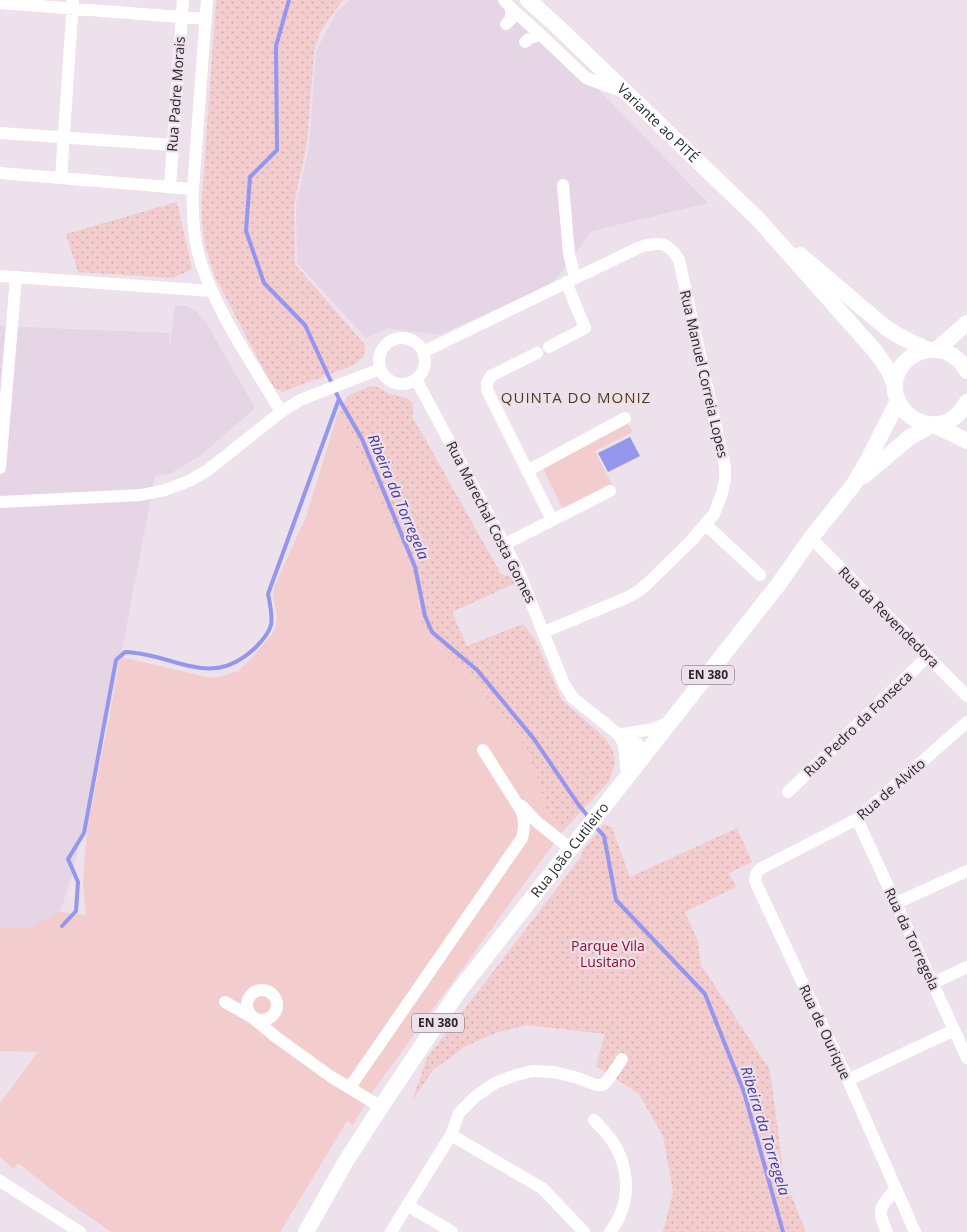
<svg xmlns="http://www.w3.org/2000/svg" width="967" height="1232" viewBox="0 0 967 1232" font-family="'Open Sans',sans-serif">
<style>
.built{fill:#e6d5e5}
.grass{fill:#f3ccce}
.park{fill:url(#park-dots)}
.water{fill:#9596ee}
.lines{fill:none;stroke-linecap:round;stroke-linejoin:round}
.stream{stroke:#9596ee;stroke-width:4}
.minor{stroke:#fff;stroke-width:12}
.major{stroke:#fff;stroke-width:16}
.labels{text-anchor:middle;stroke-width:4.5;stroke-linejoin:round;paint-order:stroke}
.shield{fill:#ede1eb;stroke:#655f65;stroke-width:1}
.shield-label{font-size:12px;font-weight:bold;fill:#2b272b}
.street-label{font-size:14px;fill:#2b272b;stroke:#ede1eb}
.park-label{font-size:14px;fill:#8e1130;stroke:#ede1eb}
.neighbourhood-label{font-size:15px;letter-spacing:1px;fill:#4e3d16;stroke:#ede1eb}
.water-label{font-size:15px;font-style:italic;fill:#43389d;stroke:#ede1eb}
</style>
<defs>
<pattern id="park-dots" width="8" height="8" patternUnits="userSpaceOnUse" patternTransform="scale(1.25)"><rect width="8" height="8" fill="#f3ccce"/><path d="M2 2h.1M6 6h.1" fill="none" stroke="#d0afb1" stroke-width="1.8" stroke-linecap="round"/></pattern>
</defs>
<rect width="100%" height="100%" fill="#ede1eb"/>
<!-- built -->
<path class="built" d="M350 0H512L708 203 592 231 553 283 440 335 387 328 366 338 297 263 296 205 309 147 316 51 336 13Z
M175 306H188L196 311 205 321 255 408 200 456 171 473 155 476 119 666 71 879 60 912 30 928 0 927V326L169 333 170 346Z"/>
<!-- grass -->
<path class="grass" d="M338 413 349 431 371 483 409 561 418 590 419 606 431 638 447 657 474 682 512 727 526 748 541 787 546 810 562 832 373 1091 353 1125 347 1121 280 1232H111L60 1196 18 1163 14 1169 0 1157V1103L38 1052 0 1051V927L30 928 60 912 86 915 83 883 87 830 121 657 211 678 223 676 238 671 252 658 273 633 276 626 277 617 273 597 274 587 306 517Z
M628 424 633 432 595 451 613 487 564 511 542 467Z"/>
<!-- park -->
<path class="park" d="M216 0H343C331 16 317 32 314 52L307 143 294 205 295 264 365 345 364 356 354 365 282 392 274 387 266 374 215 277 205 245 202 223V199Z
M177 202 192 269 173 278 78 272 66 234Z
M372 386C378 386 384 391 390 394 405 399 417 395 412 417L424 437 501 574 511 577 514 584 452 612 467 646 523 624 535 639 562 700 606 739 613 751 615 763 609 781 562 832 546 810 541 787 526 748 512 727 474 682 447 657 424 628 421 618 418 590 409 561 371 483 357 452 349 431 338 413 349 395Z
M604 824 612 828 630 877 737 828 752 862 729 873 736 887 685 912 698 941 701 965 770 1070 784 1177 806 1232H663L673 1192 663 1136 639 1094 596 1066 605 1034 527 1025 496 1033 466 1046 433 1070 412 1101 427 1058 581 857 583 850Z"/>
<!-- water -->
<path class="water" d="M630 437 640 456 608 472 598 453Z"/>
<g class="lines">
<!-- stream -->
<path class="stream" d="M289 0 276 46 277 150 250 177 246 231 264 283 305 325 339 399 362 439 415 567 425 616 432 632 477 670 534 739 578 804 590 819
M594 825 604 836 616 900 705 994 744 1092 783 1232
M62 926 76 911 78 882 68 859 84 833 116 660 125 652C177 654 211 691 256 647 276 627 273 620 268 594L339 399"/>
<!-- minor -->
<path class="minor" d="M207 0 193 189C192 215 193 241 202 266 220 318 253 364 281 412
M504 0 511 8V19L506 24
M0 3 206 19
M511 8 542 36
M525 42C530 37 535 35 542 36L586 78 624 92
M0 133 173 145
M0 173 193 189
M61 178 73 0
M563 185 569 254 575 277
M170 187 183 0
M0 276 212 291
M379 361a23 23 0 1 1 46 0a23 23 0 1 1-46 0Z
M549 347 585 328 566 282
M423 352 640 247C659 242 668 241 679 260L725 467V479L722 493 714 514 691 541 649 582 639 591 626 598 544 632
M537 353 491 376 487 383V390L552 520
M416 379 518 570 564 684 573 698 618 734 624 744 632 753 643 758
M0 468 16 277
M527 471 625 418
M0 502 141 495 165 490 189 481 208 470 281 412 300 400 380 369
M705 524 760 575
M811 538 967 696
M505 544 610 491
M622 734 653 729 669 722
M622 734C635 738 640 744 643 758
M624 744 627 778
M788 792 928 656
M522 806 537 822 571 849
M857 819 967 1058
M896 903 967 871
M933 983 967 967
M247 1005a15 15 0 1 1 30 0a15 15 0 1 1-30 0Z
M225 1002 253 1018 276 1037 330 1076 381 1107
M848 1080 954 1030
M350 1087 522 838C525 828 525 820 521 810L483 750
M594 1120C601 1128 609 1135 614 1144 627 1164 630 1193 620 1215 618 1221 614 1227 610 1232
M451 1135 542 1188 584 1232
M0 1181 80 1232
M407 1205 452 1232
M391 1232 451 1135 459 1113 476 1096 495 1083 513 1076 532 1071 554 1072 578 1078 596 1085H603L608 1080 622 1059
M887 1232C876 1208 880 1209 895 1189
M915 1232 848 1080 755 881 756 874 760 869 857 819 967 722"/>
<!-- major -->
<g class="major">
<path id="s1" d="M528 0 556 25 759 220 875 351 889 371 895 385"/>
<path d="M800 255 885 327 899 336 928 350"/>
<path d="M936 350 967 323"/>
<path d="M967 371C959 358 946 348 929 350 919 351 910 356 903 364 871 406 940 453 967 402"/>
<path d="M934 425 967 441"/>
<path d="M864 476 910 437 932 425"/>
<path id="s2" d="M306 1232 346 1161 381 1107 458 992 778 585 811 538 854 484 869 458 898 401"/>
</g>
</g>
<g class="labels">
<!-- shield labels -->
<g class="shield">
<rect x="682" y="665.5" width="52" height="19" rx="4"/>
<rect x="412" y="1013.5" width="52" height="19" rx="4"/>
</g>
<g class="shield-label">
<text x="708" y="679">EN 380</text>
<text x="438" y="1027">EN 380</text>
</g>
<!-- street labels -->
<g class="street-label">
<text transform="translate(176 94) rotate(-86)" y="5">Rua Padre Morais</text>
<text dy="5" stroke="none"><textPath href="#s1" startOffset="179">Variante ao PITÉ</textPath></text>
<text transform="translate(704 374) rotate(77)" y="5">Rua Manuel Correia Lopes</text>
<text transform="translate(491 522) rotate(63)" y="5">Rua Marechal Costa Gomes</text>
<text transform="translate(889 617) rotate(45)" y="5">Rua da Revendedora</text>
<text transform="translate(858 724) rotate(-44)" y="5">Rua Pedro da Fonseca</text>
<text transform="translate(891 789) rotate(-41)" y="5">Rua de Alvito</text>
<text dy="5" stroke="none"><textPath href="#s2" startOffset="465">Rua João Cutileiro</textPath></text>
<text transform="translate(912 939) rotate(65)" y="5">Rua da Torregela</text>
<text transform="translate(825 1032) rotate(65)" y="5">Rua de Ourique</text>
</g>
<!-- park labels -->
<g class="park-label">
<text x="608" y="951">Parque Vila<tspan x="608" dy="16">Lusitano</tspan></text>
</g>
<!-- neighbourhood labels -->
<g class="neighbourhood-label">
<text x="576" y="403">QUINTA DO MONIZ</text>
</g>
<!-- water labels -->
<g class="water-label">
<text transform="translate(398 497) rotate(67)" y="5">Ribeira da Torregela</text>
<text transform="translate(765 1131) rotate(73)" y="5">Ribeira da Torregela</text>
</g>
</g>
</svg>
